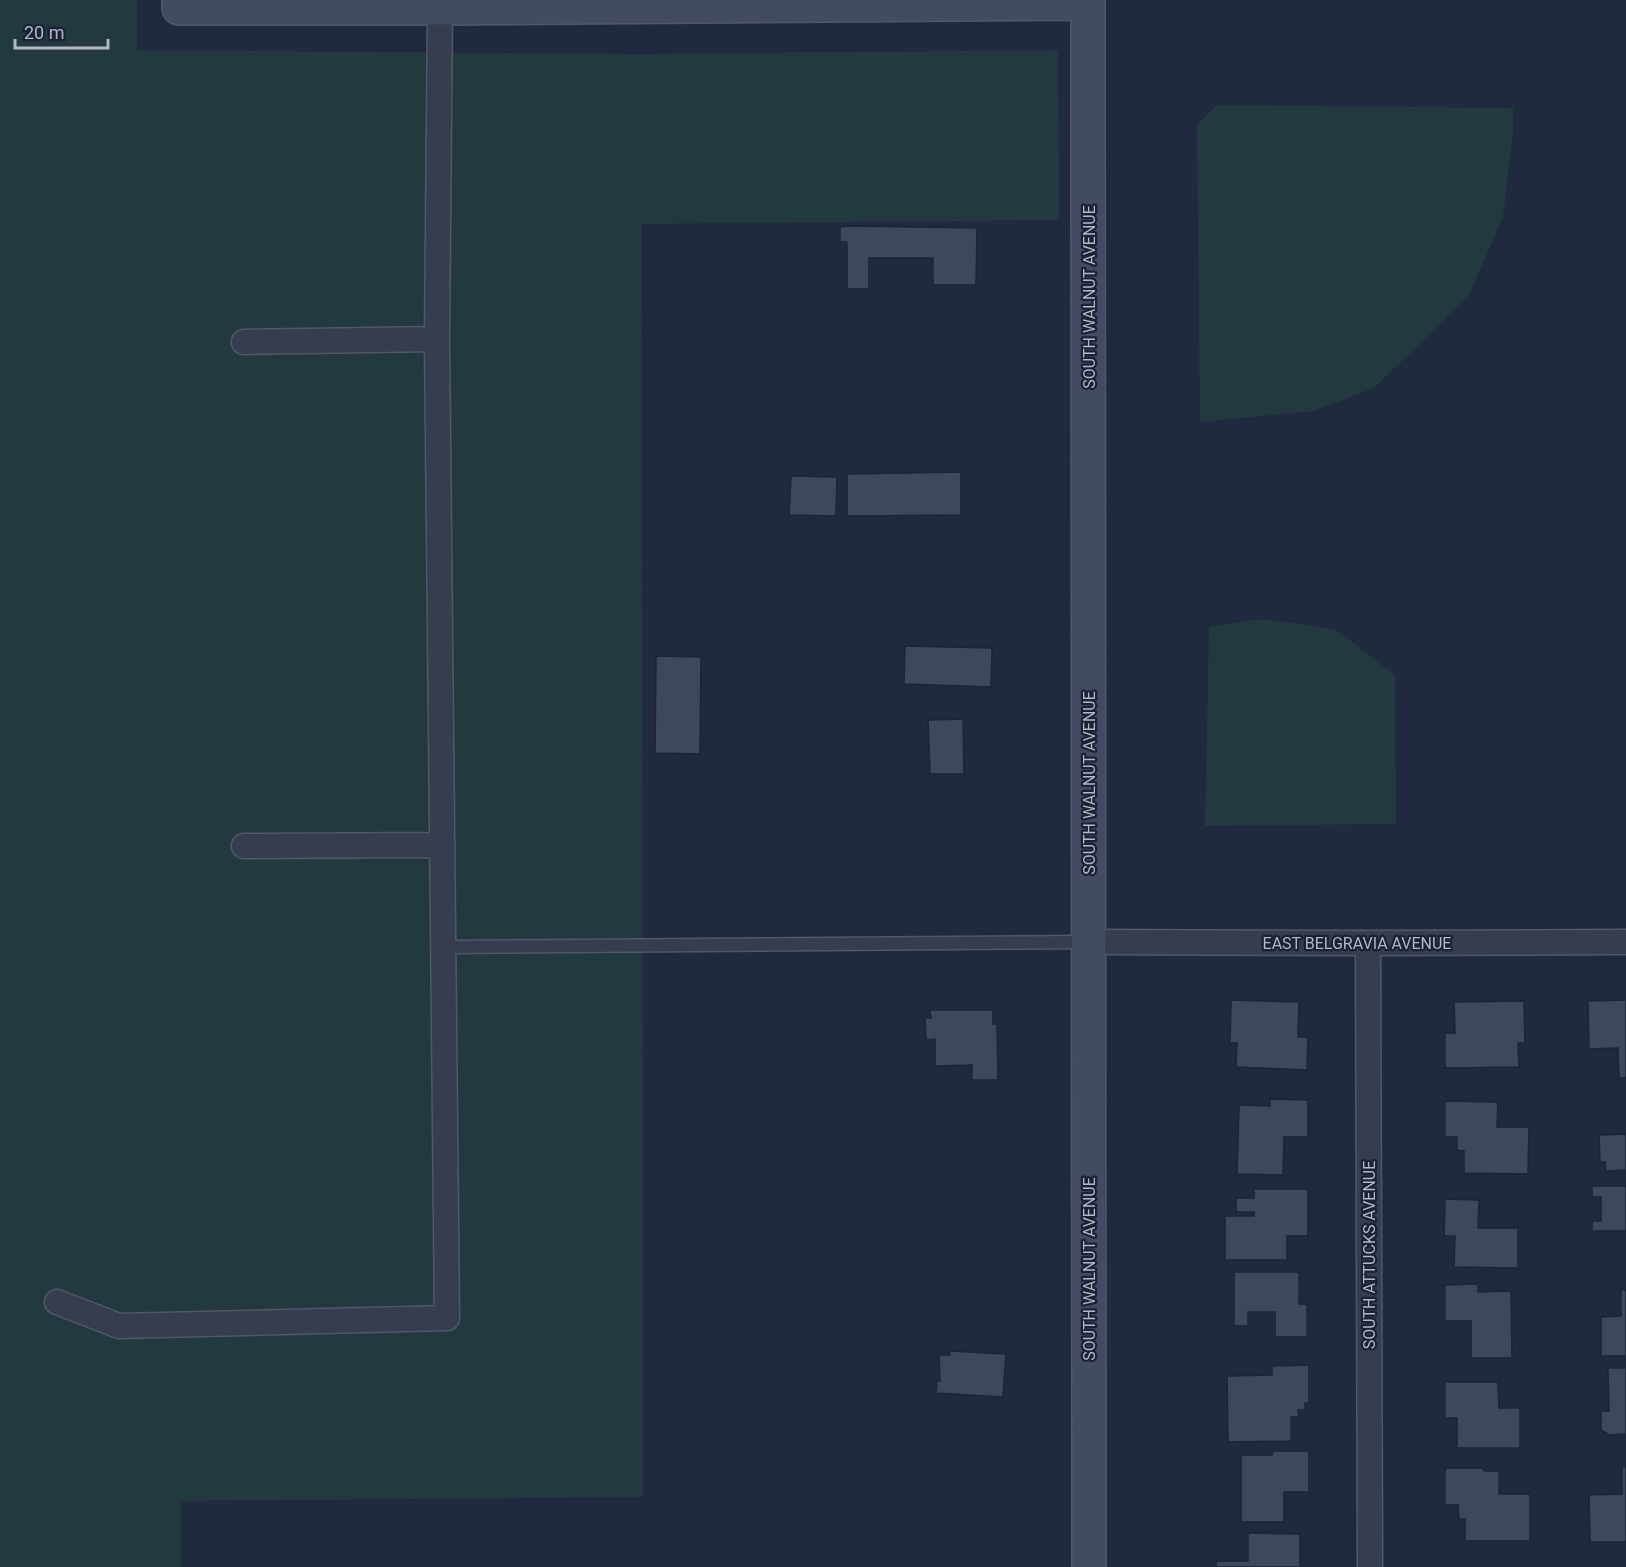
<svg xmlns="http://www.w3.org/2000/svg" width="1626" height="1567" viewBox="0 0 1626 1567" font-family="Roboto,sans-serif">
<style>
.green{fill:#22393f}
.building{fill:#3c485e;stroke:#1c2435;stroke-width:1.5}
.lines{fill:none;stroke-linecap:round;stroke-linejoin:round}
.lane-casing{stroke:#505869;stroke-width:15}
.street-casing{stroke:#505869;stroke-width:27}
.secondary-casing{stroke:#505869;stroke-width:36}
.lane{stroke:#353d4e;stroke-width:12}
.street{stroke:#353d4e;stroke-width:24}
.secondary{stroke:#424b62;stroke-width:33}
.labels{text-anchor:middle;stroke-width:4.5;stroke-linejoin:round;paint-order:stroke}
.street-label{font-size:16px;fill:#b0b8ca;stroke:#1a2233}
</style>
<rect width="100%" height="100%" fill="#202a3f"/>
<!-- green -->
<path class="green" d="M0 0H137V50L642 54 1058 50 1059 220 642 224 643 1497 181 1501V1567H0Z
M1217 105 1513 108V131L1503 217 1468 297 1374 388 1314 411 1200 422 1197 125Z
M1262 619 1335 629 1395 675 1396 824 1205 826 1209 627Z"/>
<!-- building -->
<path class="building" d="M852 226 977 228 976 285H933V258H869V289H847V242H840V227Z
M961 472V515L847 516V474Z
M791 476 837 477 836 516 789 515Z
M905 646 992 648 991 687 904 684Z
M656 656 701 657 700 754 655 753Z
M963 719 964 774H930L928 720Z
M1231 1000 1299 1002 1298 1037H1308L1307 1070 1236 1067 1237 1043H1230Z
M1626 1000V1078H1619L1618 1048 1589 1049 1588 1001Z
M1524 1001 1525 1043H1518L1519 1067 1445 1068V1033H1455L1454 1002Z
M930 1010H993V1024H997L998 1080H972V1065L935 1066V1039L926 1040 925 1018H931Z
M1270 1099 1308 1100V1137H1284L1283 1175 1237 1174 1239 1105 1270 1106Z
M1445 1101 1498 1102 1497 1127H1529L1528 1174 1464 1173V1151L1457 1150V1137H1445Z
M1626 1134V1170L1606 1171 1605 1162H1600L1599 1135Z
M1592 1186H1626V1231H1592V1221H1601V1197H1592Z
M1254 1189H1308V1236H1287V1260H1225V1216H1254V1212H1236V1198H1254Z
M1445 1199 1479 1200 1478 1228H1518V1268L1454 1267 1455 1236H1444Z
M1234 1272H1299V1304H1307V1337H1275V1312H1248V1326H1234Z
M1478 1284V1292L1511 1291 1512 1358H1471V1321H1445V1285Z
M1621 1290H1626V1356H1601V1317L1621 1316Z
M949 1351 1006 1354 1003 1397 936 1393 937 1381H940L939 1355H950Z
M1309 1365V1403H1305V1410H1298L1299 1417H1291V1441L1228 1442 1227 1376 1272 1375V1366Z
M1608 1368H1626V1434L1609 1435 1601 1430V1411H1609Z
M1445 1382H1498L1499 1408H1520V1448H1457V1418H1445Z
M1273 1451H1309V1492H1284V1522H1241V1455H1272Z
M1622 1467H1626V1542H1590L1589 1495 1622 1494Z
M1445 1468H1482L1485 1471H1499V1494H1530V1541H1465V1519H1459L1458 1505H1445Z
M1248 1533 1300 1534V1567H1216V1561H1248Z"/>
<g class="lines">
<!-- lane casing -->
<g class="lane-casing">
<path id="lane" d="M443 947 1088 942"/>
</g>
<!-- street casing -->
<g class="street-casing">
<path id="street" d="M244 342 437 339
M244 846 442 845
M1089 942 1368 943 1626 942
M1368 943 1370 1567
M57 1302 119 1326 447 1318 437 339 440 8"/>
</g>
<!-- secondary casing -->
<g class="secondary-casing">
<path id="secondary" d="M179 0V8H440L1088 3
M1088 0 1089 1567"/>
</g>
<!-- lane -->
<use href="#lane" class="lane"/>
<!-- street -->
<use href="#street" class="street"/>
<!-- secondary -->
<use href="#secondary" class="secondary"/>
</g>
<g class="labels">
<!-- street labels -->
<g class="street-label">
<text transform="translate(1089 297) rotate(-90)" y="6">SOUTH WALNUT AVENUE</text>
<text transform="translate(1089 783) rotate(-90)" y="6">SOUTH WALNUT AVENUE</text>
<text x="1357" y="949">EAST BELGRAVIA AVENUE</text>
<text transform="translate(1369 1255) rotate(-90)" y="6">SOUTH ATTUCKS AVENUE</text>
<text transform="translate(1089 1269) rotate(-90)" y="6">SOUTH WALNUT AVENUE</text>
</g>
</g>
<!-- scale -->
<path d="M15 39v9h93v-9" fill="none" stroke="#b0b8ca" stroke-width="3"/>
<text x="24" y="39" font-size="18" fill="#b0b8ca" stroke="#1a2233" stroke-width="4.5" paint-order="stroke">20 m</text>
</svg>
